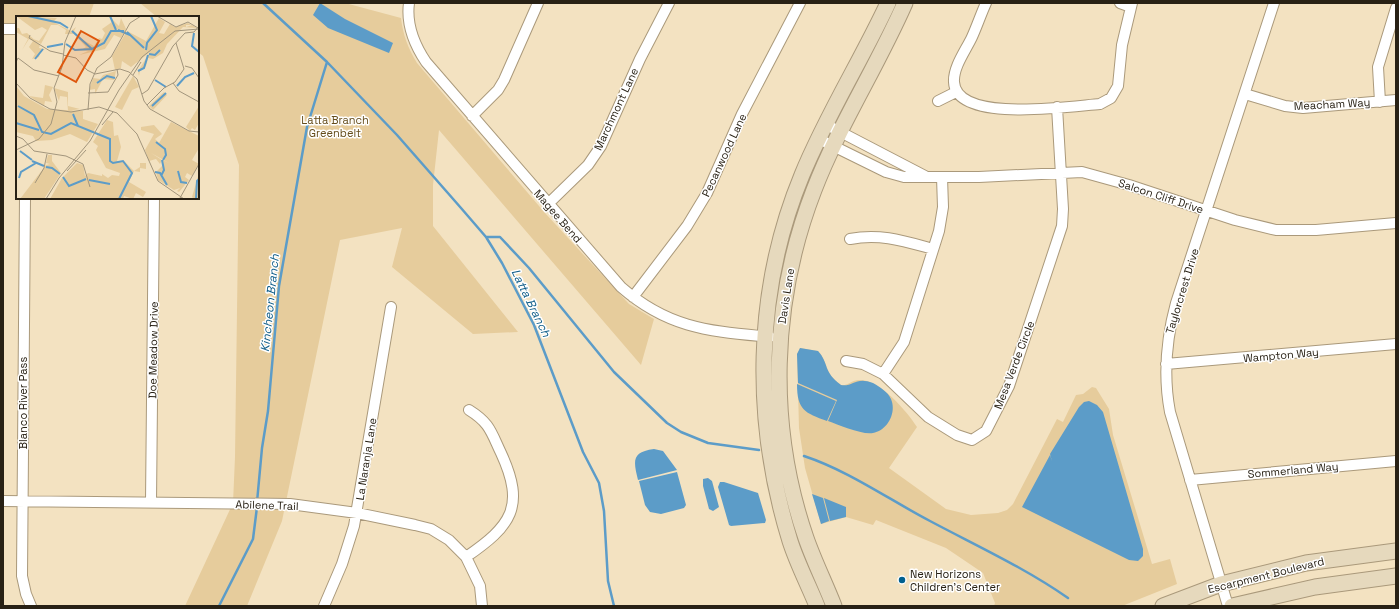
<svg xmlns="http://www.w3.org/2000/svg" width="1399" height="609" viewBox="0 0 1399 609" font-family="'Space Grotesk',sans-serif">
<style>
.green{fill:#e6cc9c}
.water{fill:#5c9cc8}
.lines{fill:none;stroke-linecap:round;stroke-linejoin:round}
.stream{stroke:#5c9cc8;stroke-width:2.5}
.minor-casing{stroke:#aa997b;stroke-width:12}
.secondary-casing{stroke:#aa997b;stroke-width:17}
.minor{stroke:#fff;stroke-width:10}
.secondary{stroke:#e6d9bd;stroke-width:15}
.poi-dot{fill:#00608f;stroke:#fff;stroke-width:1.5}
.labels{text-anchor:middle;stroke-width:3;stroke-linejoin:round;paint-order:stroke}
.street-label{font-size:11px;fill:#282115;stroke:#fff}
.park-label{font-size:11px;fill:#654d1b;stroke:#fff}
.poi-label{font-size:11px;fill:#282115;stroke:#fff;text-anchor:start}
.water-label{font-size:12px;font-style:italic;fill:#0f5d88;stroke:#fff}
.inset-river{fill:none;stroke:#5c9cc8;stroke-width:2}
.inset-road{fill:none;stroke:#a2957c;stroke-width:1}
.view{fill:#de560c;fill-opacity:0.15;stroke:#de560c;stroke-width:2}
.inset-edge{fill:none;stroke:#282115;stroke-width:2}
</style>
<rect width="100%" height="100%" fill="#f3e2c1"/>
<!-- green -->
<path class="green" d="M3 3H94L89 17H17V29H3Z
M140 3H345L401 18C403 35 408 48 417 63L545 213 629 304 654 319 641 365 439 130 433 185V226L518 332 473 334 392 267 402 228 340 240 282 521 247 606H185L233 503 235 457 239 165 203 56 198 52V17H157Z
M800 348 818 351C829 363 823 372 841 385 848 386 852 380 859 380 879 379 907 411 917 427L889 468 946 509 971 515 998 513 1007 510 1013 504 1057 419 1063 422 1076 395 1083 394 1092 387 1096 388 1109 409 1113 435 1152 564 1170 559 1177 584 1122 606H994L995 603 983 573 946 548 876 520 873 525 846 517 821 524 805 468 799 428 797 354Z"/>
<!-- water -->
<path class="water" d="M320 3 345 19 393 43 389 53 328 28 313 15Z
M800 348 818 351C829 363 823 372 841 385 853 387 856 376 873 383 880 387 888 392 891 399 897 413 887 431 873 433 862 435 839 425 828 421L837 400 798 383 797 354Z
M797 384 836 401 827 421C805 413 797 410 797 384Z
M1089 401 1097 405 1103 412 1143 549V556L1138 561 1129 560 1022 507 1050 455 1052 461 1050 454 1079 407 1084 402Z
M654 449 663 451 677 470 638 480C633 460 632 452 654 449Z
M677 472 686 505 684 508 661 514 650 512 645 505 639 481Z
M708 478 712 481 719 507 713 511 709 509 703 486V479Z
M720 482H724L758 493 766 520 765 523 731 526 729 525 718 487Z
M812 494 823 498 829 521 821 524Z
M824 498 846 507V517L830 521Z"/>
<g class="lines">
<!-- stream -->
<path class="stream" d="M327 62 397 135 461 208 486 237 502 263 534 325 583 452 599 483 604 511 608 581 614 606
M486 237H500L529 268 614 372 667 423 681 432 708 443 759 450
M804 456C849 471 888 499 930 521 977 546 1025 568 1068 598
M257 502 262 448 268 411 279 286 307 127 327 62 263 3
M219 606 253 539 257 507"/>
<!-- minor casing -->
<g class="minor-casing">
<path id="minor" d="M409 3C406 25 414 44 426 62L621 287C669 329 710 331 770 337
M986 3C981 14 977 26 972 37 966 50 953 67 954 82 956 124 1072 106 1100 104L1111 98 1118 86 1122 45 1132 3
M1120 3 1131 7
M3 29H17
M1245 94 1285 106 1303 108 1396 100
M938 101 956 92
M1380 102 1378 67 1396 8
M472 116 498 90 504 80 538 3
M827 125 925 176
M819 139 886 172 904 177H979L1082 172 1129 185 1235 220 1276 230H1316L1396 223
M25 198 22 576 26 594 31 606
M548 204 588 165 601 146 640 59 669 3
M850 239C880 233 904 241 933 249
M633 297 687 226 707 193 742 114 800 3
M846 361 863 364 883 374 928 417 957 435 972 440 986 431 1009 386 1062 226 1063 209 1057 107
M1166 364 1396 344
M883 374 904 342 939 231 943 207 942 177
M1190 480 1396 461
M3 501 290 504 357 513 415 525 431 529 449 540 466 557 480 586 482 606
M151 502 154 198
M466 557C511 526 526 507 501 453 491 432 490 423 469 410
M324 606 342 564 354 526 391 307
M1228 606 1170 412C1163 375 1166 340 1176 303L1274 3"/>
</g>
<!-- secondary casing -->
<g class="secondary-casing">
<path id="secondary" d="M817 606C808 584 797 563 790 541 753 421 754 291 802 175 826 116 861 61 888 3
M834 606C825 583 814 561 806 538 767 425 771 301 814 190 839 125 877 67 905 3
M1163 606 1221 584 1306 563 1396 551
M1232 606 1315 587 1396 576"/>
</g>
<!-- minor -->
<use href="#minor" class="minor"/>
<!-- secondary -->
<use href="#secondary" class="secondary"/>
</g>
<!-- markers -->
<circle class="poi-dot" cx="902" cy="580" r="4"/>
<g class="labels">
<!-- street labels -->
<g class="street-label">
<text transform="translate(1332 104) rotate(-3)" y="4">Meacham Way</text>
<text transform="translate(616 109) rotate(-65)" y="4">Marchmont Lane</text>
<text transform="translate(724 155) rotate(-65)" y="4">Pecanwood Lane</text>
<text transform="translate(1161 196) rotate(18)" y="4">Salcon Cliff Drive</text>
<text transform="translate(558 216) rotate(49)" y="4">Magee Bend</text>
<text transform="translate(1182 291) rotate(-73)" y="4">Taylorcrest Drive</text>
<text transform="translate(786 296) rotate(-81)" y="4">Davis Lane</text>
<text transform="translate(153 350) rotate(-89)" y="4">Doe Meadow Drive</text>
<text transform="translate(1281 355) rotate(-5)" y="4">Wampton Way</text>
<text transform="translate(1014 365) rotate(-69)" y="4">Mesa Verde Circle</text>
<text transform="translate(23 403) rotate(-90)" y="4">Blanco River Pass</text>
<text transform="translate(366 459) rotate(-81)" y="4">La Naranja Lane</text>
<text transform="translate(1293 470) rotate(-5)" y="4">Sommerland Way</text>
<text transform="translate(267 505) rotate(2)" y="4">Abilene Trail</text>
<text transform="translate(1266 575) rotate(-14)" y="4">Escarpment Boulevard</text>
</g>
<!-- park labels -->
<g class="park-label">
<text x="335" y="124">Latta Branch<tspan x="335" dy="13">Greenbelt</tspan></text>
</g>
<!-- poi labels -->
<g class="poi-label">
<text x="910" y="578">New Horizons<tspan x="910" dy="13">Children's Center</tspan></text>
</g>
<!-- water labels -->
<g class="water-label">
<text transform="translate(270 303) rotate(-84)" y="4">Kincheon Branch</text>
<text transform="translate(531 303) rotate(64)" y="4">Latta Branch</text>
</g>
</g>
<!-- overview -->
<g transform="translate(16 16)">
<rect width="183" height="183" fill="#f3e2c1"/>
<path d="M0 0 41 2 37 6 55 15 60 11 58 15 65 23 78 30 83 22 86 23 89 17 86 13 96 6 93 0 103 10 105 2 110 13 105 22 98 19 89 33 63 39 72 35 65 34 70 31 58 18H49L50 14 42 9H35L25 28 14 22 23 25 31 14 26 11 19 14ZM143 2 149 6 143 17 148 18 154 8 159 11 172 7 175 9H170V11L176 9 181 12 167 11 151 28 147 37 137 43 132 42 130 50 124 55 123 60 122 55 134 36 115 51 106 45 105 52 99 54 96 40 111 15 130 25ZM0 12H3L6 18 11 17 24 29 23 32 29 33 24 36 23 41 16 43 19 38 13 31 17 25 13 23 6 34 12 23 0 16ZM100 55 98 64 87 63 79 78V73L73 74 77 62 84 63 87 59ZM117 60 123 71 116 74 106 94 99 91ZM29 69 37 71 33 79 36 86 29 85 28 90 13 80 27 82ZM0 70 8 80 31 93 67 95V103L82 108 71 126 54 118 36 124 20 125 17 120 0 116ZM38 72 52 76V90L64 93 52 95 51 81 44 80 43 85ZM148 76 151 79 137 94 133 90ZM183 90V107L179 114 176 112 174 115 170 111ZM91 104 97 106 98 120 102 119 105 131 101 145H108L118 155 124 151V147H130V153L124 152V156L118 155 113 166 130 176 127 181 120 177 117 183 108 180 107 183H34L46 162 61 147 67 149 69 160 72 157 86 160V158L92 162 96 159 103 160 104 157 90 152 80 134 82 130 77 126ZM155 106 183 120V132L176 144 183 148 176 160 171 157 169 161 173 164 163 176 161 175 164 172 158 174 142 164 140 156 146 150 147 144 153 147 135 137 146 144 144 148 140 143 133 145 129 134 138 118 125 114V111L138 109 146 118 139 123 143 127ZM32 139H36V145L45 157 28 183H4L30 149 34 148 30 147ZM183 157V183H178L176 181Z" fill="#e6cc9c"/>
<path class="inset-river" d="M12 0 44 7 52 12M94 0 100 14M102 14 114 19M56 15 76 33 88 27 95 15H108M111 16 128 32M178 17 176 30 183 36M50 28 59 34 76 33M31 31 47 28M130 34 131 27 141 14 135 0M133 38 139 39 144 34M19 43 27 33M122 55 128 52 132 39M139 64 150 71M81 67 91 60 99 62M161 70 169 61 178 57M2 90 18 99 26 116 35 118 55 107 94 123V145L97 147 107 145 116 157 103 183M136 90 150 77M57 98 62 110M0 107 23 114M140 126 149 133 150 139 147 144M4 135 16 144M16 145 28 150M30 151 36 152 44 158M162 155 165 166 171 167M139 156 144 157 151 169M145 160 148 154 146 144M47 161 53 170 70 163M3 162 5 156 20 147M73 164 94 168M180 183 181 165 183 163"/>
<path class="inset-road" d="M141 0 160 11 172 6 182 12M14 19 13 22 34 35 47 38M47 39 60 42 71 54 79 58 104 53 113 56 121 63 128 85 134 93 173 115 183 116M0 46 2 42 18 54 43 60M169 50 176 52 183 62M117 59 125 46M0 67 14 82 34 93 55 96 83 91 101 97 121 118 142 165 168 183M157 67 163 75 183 86M72 77 92 76 102 59 101 53M126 78 132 74 157 30 169 17 178 16 183 10M131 89 148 72 159 66 168 53 160 27M72 94 74 68 81 52 95 41 114 7 125 0M86 109 97 96M0 120 7 123 18 135 50 140 67 148 74 171M0 134 23 123 35 108 41 86 38 72 46 51 49 26 60 0M51 155 70 134M19 167 28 152 31 138M164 182 183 148M30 183 43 162 74 125 103 74 126 41 159 15 183 13"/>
<path class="view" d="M65 15 83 25 60 66 42 56Z"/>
<rect width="183" height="183" class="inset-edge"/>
</g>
<!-- border -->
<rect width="1399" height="609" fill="none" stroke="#282115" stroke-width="8"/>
</svg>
